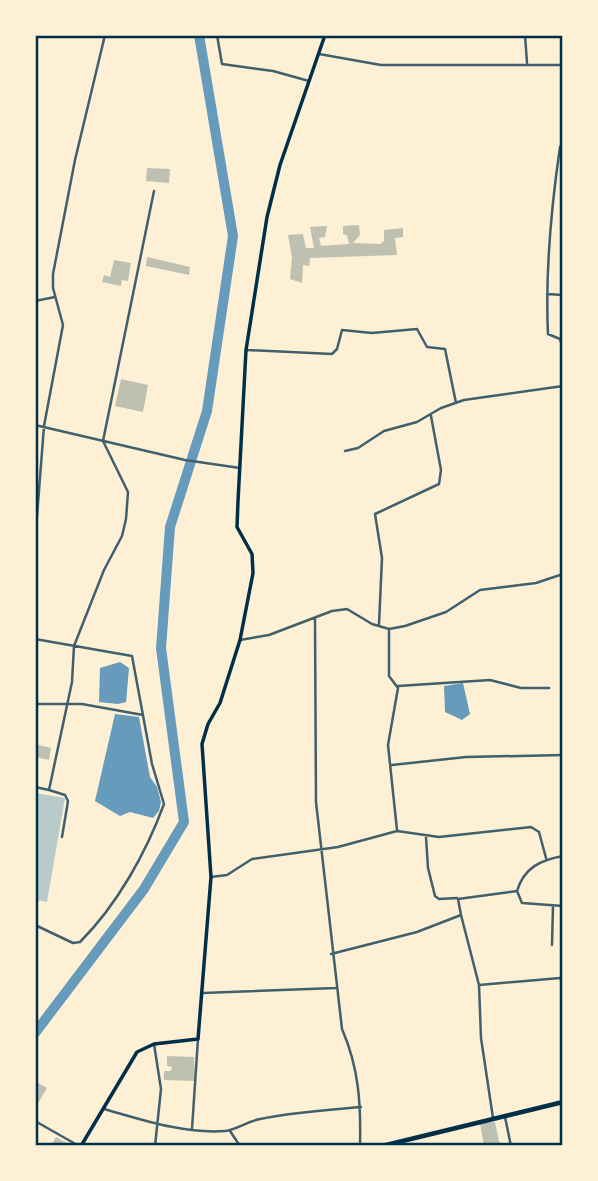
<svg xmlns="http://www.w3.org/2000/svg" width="598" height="1181" viewBox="0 0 598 1181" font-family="'IBM Plex Sans',sans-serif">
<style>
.green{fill:#b9caca}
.water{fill:#669bbc}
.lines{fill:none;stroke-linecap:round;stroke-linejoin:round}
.river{stroke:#669bbc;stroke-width:10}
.building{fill:#bec0b2}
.minor{stroke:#3f606c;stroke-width:2.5}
.secondary{stroke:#003049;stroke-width:3.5}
.primary{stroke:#003049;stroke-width:4.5}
.neatline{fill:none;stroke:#003049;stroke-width:2.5}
</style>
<rect width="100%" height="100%" fill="#fdf0d5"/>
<!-- green -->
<path class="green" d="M35 793 65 798 47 902 35 900Z"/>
<!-- water -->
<path class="water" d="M120 662 129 668 126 702 118 704 99 702 100 668Z
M463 683 470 714 462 720 445 712 444 686Z
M115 714 139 717 150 777 157 787 161 802 159 811 153 818 130 812 120 816 95 801Z"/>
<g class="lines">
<!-- river -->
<path class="river" d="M35 1033 144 889 184 822 161 648 170 527 207 411 233 236 199 35"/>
</g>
<!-- building -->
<path class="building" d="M147 168 170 169 169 183 146 181Z
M359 225 360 235 353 243 380 244 384 241V230L403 228V237L395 238 397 255 310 258 309 266 303 265 302 283 290 279 292 257 288 235 303 234 306 248H314L310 227 327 226 325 237 319 238 321 246 349 244 347 235 343 234V226Z
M147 257 190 267 189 275 146 266Z
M114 260 131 263 128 281 122 280 121 286 102 282 104 275 110 277Z
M121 379 148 385 143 412 115 406Z
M35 744 51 748 49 760 35 757Z
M167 1056 194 1057 195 1081 164 1080V1071H171L172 1067 167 1066Z
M35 1081 47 1088 38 1103 35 1101Z
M495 1122 500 1146H484L480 1123Z
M56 1137 72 1146H51Z"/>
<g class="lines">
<!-- minor -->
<path class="minor" d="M217 35 222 64 273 71 309 81
M525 35 527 63
M319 54 381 65H563
M563 144 560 147C551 209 545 271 548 334L560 339 563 348
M547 294 563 295
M35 301 55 297
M246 350 332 354 337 349 342 330 372 333 417 329 427 347 445 349 456 403
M35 425 185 460 240 468
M345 451 358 448 384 431 417 422 441 408 464 400 563 386
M35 542 44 426 63 325 53 288V274L75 160 105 35
M315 618 316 802 342 1029C359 1068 361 1104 360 1146
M379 624 382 558 375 514 439 484 441 470 431 416
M389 629V676L398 688 388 745 397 830
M35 639 132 656 152 764 164 804C146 853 117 905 80 942L73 943 35 925
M240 640 269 635 332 611 347 609 372 624 389 629 405 626 446 612 480 590 536 583 563 574
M398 686 490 680 521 688H549
M35 704H82L143 715
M392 765 466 757 563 755
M35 787 49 790
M62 837 68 801 65 795 49 790 72 682 74 646 104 570 122 536 126 519 128 492 103 441 154 191
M426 837 428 868 435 896 439 899 457 898
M211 877 227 875 252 859 338 847 397 831 439 837 531 827 539 832 546 858
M517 891 522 903 563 906
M461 915 479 985 481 1038 493 1118
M552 945 553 906
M331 954 417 932 461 915 458 899 517 891C524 868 540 860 563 856
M479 985 560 978 563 984
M203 993 336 988
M154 1044 161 1089 155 1146
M104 1109C143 1120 184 1134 225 1131 236 1130 248 1121 260 1119 293 1112 327 1110 361 1107
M505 1117 511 1146
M35 1121 79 1146
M192 1129 198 1039
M230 1131 240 1146"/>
<!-- secondary -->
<path class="secondary" d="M81 1146 137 1052 154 1044 198 1039 211 877 202 744 208 724 220 703 240 640 253 573 252 554 237 527 238 501 246 350 267 217 280 165 325 35"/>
<!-- primary -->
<path class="primary" d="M382 1146 563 1102"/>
</g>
<!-- border -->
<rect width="598" height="1181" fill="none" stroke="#fdf0d5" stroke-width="74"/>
<rect x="37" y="37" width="524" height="1107" class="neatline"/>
</svg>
